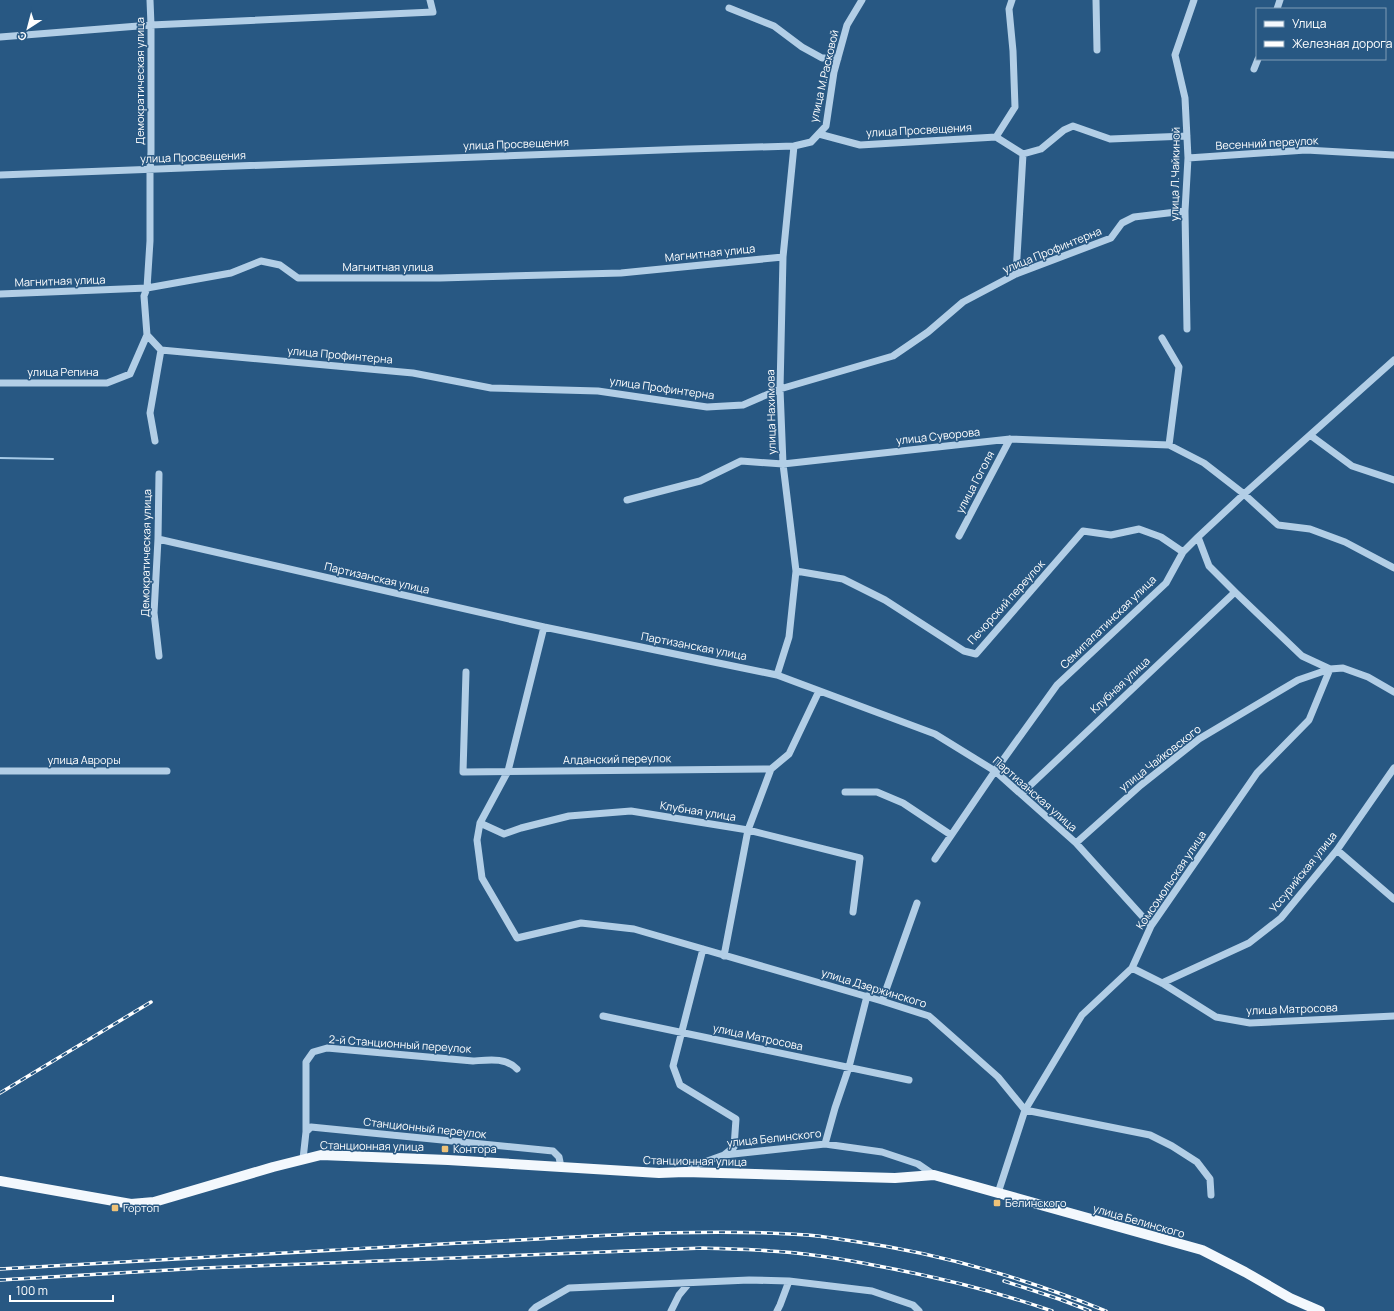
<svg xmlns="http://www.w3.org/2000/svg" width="1394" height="1311" viewBox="0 0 1394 1311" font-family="Manrope,sans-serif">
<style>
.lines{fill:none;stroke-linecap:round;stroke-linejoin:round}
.stream{stroke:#a6cae7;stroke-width:2}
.minor{stroke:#b2cee6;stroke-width:7}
.major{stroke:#f3f8fd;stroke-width:10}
.rail-casing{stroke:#fff;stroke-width:3.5}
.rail{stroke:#285883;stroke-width:2;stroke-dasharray:6;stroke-linecap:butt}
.poi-dot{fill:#eec278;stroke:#285883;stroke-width:1.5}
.labels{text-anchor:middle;stroke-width:3;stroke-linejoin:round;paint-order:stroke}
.street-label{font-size:11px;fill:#fff;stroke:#285883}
.poi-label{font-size:11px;fill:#fff;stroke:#285883;text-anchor:start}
</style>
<rect width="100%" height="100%" fill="#285883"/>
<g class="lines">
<!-- stream -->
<path class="stream" d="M0 458 53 459"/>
<!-- minor -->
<path class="minor" d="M150 0 151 25V152L150 169V241L147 288 144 296 147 335 161 350 150 413 155 441
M1096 0 1097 50
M729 8 774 26 802 47 822 58H838
M1277 9 1280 0
M0 37 151 25 433 12 430 0
M1254 69 1258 59
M819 134 860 145 996 137 1023 154 1016 274
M996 137 1015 107 1013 51 1009 9 1012 0
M1023 154 1041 149 1064 130 1073 126 1110 139 1187 136
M1188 158 1306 150 1394 155
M0 175 688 149 794 146 811 142 826 126 834 72 847 25 862 0
M0 294 147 288 231 273 261 261 280 265 298 278H440L621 273 783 257
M1187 329 1185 211 1188 158 1185 98 1175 55 1194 0
M1162 338 1179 367 1169 445
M161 350 413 373 491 388 598 391 707 407 743 405 780 389 893 356 928 332 963 302 1016 274 1111 238 1122 223 1134 217 1185 211
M0 383H107L130 374 147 335
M1310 435 1352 466 1394 480
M159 474 158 539 154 613 159 656
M627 500 700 481 741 461 783 464 1010 439 1169 445 1204 463 1244 494 1278 525 1310 529 1345 542 1394 568
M959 536 1010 439
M1198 537 1209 566 1235 592 1302 656 1330 669 1343 668 1368 677 1394 692
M158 539 544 627 777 675 935 734 995 771 1076 843 1151 926
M796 571 843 579 885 600 964 651 976 654 1083 531 1111 535 1139 529 1161 537 1183 552
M544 627 508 771 480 823 477 840 482 878 517 938 581 923 634 929 882 1001 929 1016 998 1077 1025 1110 1150 1135 1172 1146 1197 1162 1210 1179 1211 1195
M466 672 463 772 771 769
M777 675 789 637 796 571 783 464 780 389 783 257 794 146
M0 771H167
M845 792H877L903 803 951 835
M1021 794 1235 592
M480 823 504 834 521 828 569 816 631 811 748 830 860 858 853 912
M1076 843 1141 785 1199 739 1298 680 1330 669
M1337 850 1394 899
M935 859 995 771 1057 685 1166 583 1183 552 1198 537 1244 494 1394 360
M703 949 673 1066 680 1085 736 1119 734 1147 724 1155
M724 956 748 830 771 769 789 754 819 691
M1132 968 1162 983 1216 1017 1250 1023 1394 1016
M1162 983 1249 943 1281 918 1337 850 1394 768
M882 1001 917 903
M603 1016 909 1080
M306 1132V1062L313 1052 327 1048 473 1061C488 1060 506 1057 517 1069
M825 1144 835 1108 849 1067 867 996
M303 1159 306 1132 311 1127 553 1151 559 1157 561 1167
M686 1172 699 1164 724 1155 825 1144 882 1152 918 1164 934 1175
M998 1193 1025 1110 1082 1015 1132 968 1151 926 1257 773 1309 720 1330 669
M532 1311 536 1307 569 1288 749 1280 789 1281 872 1291 913 1305 919 1311
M671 1311 679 1295 689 1283
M777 1311 780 1305 789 1281"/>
<!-- major -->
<path class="major" d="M0 1181 131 1204 154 1202 273 1167 321 1155 448 1160 659 1173 685 1172 895 1178 934 1175 1202 1250 1245 1272 1290 1298 1320 1311"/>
<!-- rail casing -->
<g class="rail-casing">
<path id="rail" d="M0 1093 151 1002
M0 1269C153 1260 306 1251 460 1243 575 1238 692 1227 807 1235 822 1236 837 1239 852 1241 939 1253 1024 1278 1106 1311
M0 1280 203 1268 703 1248C726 1249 748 1249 770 1251 807 1253 843 1259 878 1266 937 1277 995 1291 1052 1311
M1004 1281 1059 1299 1090 1311"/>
</g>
<!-- rail -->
<use href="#rail" class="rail"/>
</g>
<!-- markers -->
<g class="poi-dot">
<rect x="441" y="1145" width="8" height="8" rx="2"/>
<rect x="993" y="1199" width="8" height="8" rx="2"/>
<rect x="111" y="1204" width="8" height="8" rx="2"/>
</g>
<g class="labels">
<!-- street labels -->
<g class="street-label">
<text transform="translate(824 76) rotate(-77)" y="4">улица М.Расковой</text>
<text transform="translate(140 81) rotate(-90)" y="4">Демократическая улица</text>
<text transform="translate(919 130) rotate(-3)" y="4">улица Просвещения</text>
<text transform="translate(1267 143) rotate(-3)" y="4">Весенний переулок</text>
<text transform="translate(516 144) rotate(-2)" y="4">улица Просвещения</text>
<text transform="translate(193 157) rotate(-2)" y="4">улица Просвещения</text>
<text transform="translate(1175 174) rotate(-89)" y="4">улица Л.Чайкиной</text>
<text transform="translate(1052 250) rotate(-22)" y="4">улица Профинтерна</text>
<text transform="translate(710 253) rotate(-6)" y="4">Магнитная улица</text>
<text x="388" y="271">Магнитная улица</text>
<text transform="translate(60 281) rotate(-2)" y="4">Магнитная улица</text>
<text transform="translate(340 355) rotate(5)" y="4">улица Профинтерна</text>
<text x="63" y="376">улица Репина</text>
<text transform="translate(662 388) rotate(8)" y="4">улица Профинтерна</text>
<text transform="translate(771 412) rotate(-91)" y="4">улица Нахимова</text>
<text transform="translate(938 436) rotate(-6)" y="4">улица Суворова</text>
<text transform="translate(975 482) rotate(-62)" y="4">улица Гоголя</text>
<text transform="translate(146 553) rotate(-89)" y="4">Демократическая улица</text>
<text transform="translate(377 578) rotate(13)" y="4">Партизанская улица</text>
<text transform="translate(1006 602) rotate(-48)" y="4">Печорский переулок</text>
<text transform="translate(1108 622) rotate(-44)" y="4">Семипалатинская улица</text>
<text transform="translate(694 646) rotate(11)" y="4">Партизанская улица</text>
<text transform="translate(1120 685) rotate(-43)" y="4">Клубная улица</text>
<text transform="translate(1160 758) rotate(-38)" y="4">улица Чайковского</text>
<text transform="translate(617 759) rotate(-1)" y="4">Алданский переулок</text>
<text x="84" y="764">улица Авроры</text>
<text transform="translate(1035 794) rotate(41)" y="4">Партизанская улица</text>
<text transform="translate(698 811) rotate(9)" y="4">Клубная улица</text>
<text transform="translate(1303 872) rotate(-51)" y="4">Уссурийская улица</text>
<text transform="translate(1171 880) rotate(-56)" y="4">Комсомольская улица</text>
<text transform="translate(874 988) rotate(17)" y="4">улица Дзержинского</text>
<text transform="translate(1292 1009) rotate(-2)" y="4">улица Матросова</text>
<text transform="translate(758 1037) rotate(12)" y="4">улица Матросова</text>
<text transform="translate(400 1044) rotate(4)" y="4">2-й Станционный переулок</text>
<text transform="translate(425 1128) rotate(6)" y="4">Станционный переулок</text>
<text transform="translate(774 1138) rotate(-6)" y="4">улица Белинского</text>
<text transform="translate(372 1146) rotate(1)" y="4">Станционная улица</text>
<text transform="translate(695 1161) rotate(1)" y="4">Станционная улица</text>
<text transform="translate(1139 1221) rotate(16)" y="4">улица Белинского</text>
</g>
<!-- poi labels -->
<g class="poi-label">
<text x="453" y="1153">Контора</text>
<text x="1005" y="1207">Белинского</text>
<text x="123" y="1212">Гортоп</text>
</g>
</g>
<!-- legend -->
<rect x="1256" y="8" width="130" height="52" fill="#285883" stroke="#7e9bb5"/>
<rect x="1264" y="21" width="20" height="6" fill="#f3f8fd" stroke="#7e9bb5"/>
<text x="1292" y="28" font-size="12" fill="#ffffff">Улица</text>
<rect x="1264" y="41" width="20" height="6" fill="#ffffff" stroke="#7e9bb5"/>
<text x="1292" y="48" font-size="12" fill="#ffffff">Железная дорога</text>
<!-- north arrow -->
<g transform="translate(28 28) rotate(216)" stroke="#285883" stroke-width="3" paint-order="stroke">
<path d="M0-3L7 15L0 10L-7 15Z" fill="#ffffff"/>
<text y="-6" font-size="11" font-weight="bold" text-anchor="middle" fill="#ffffff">С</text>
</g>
<!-- scale -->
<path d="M10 1295v6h103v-6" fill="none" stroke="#ffffff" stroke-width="2"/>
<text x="16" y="1295" font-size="12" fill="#ffffff" stroke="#285883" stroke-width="3" paint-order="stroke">100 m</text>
</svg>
